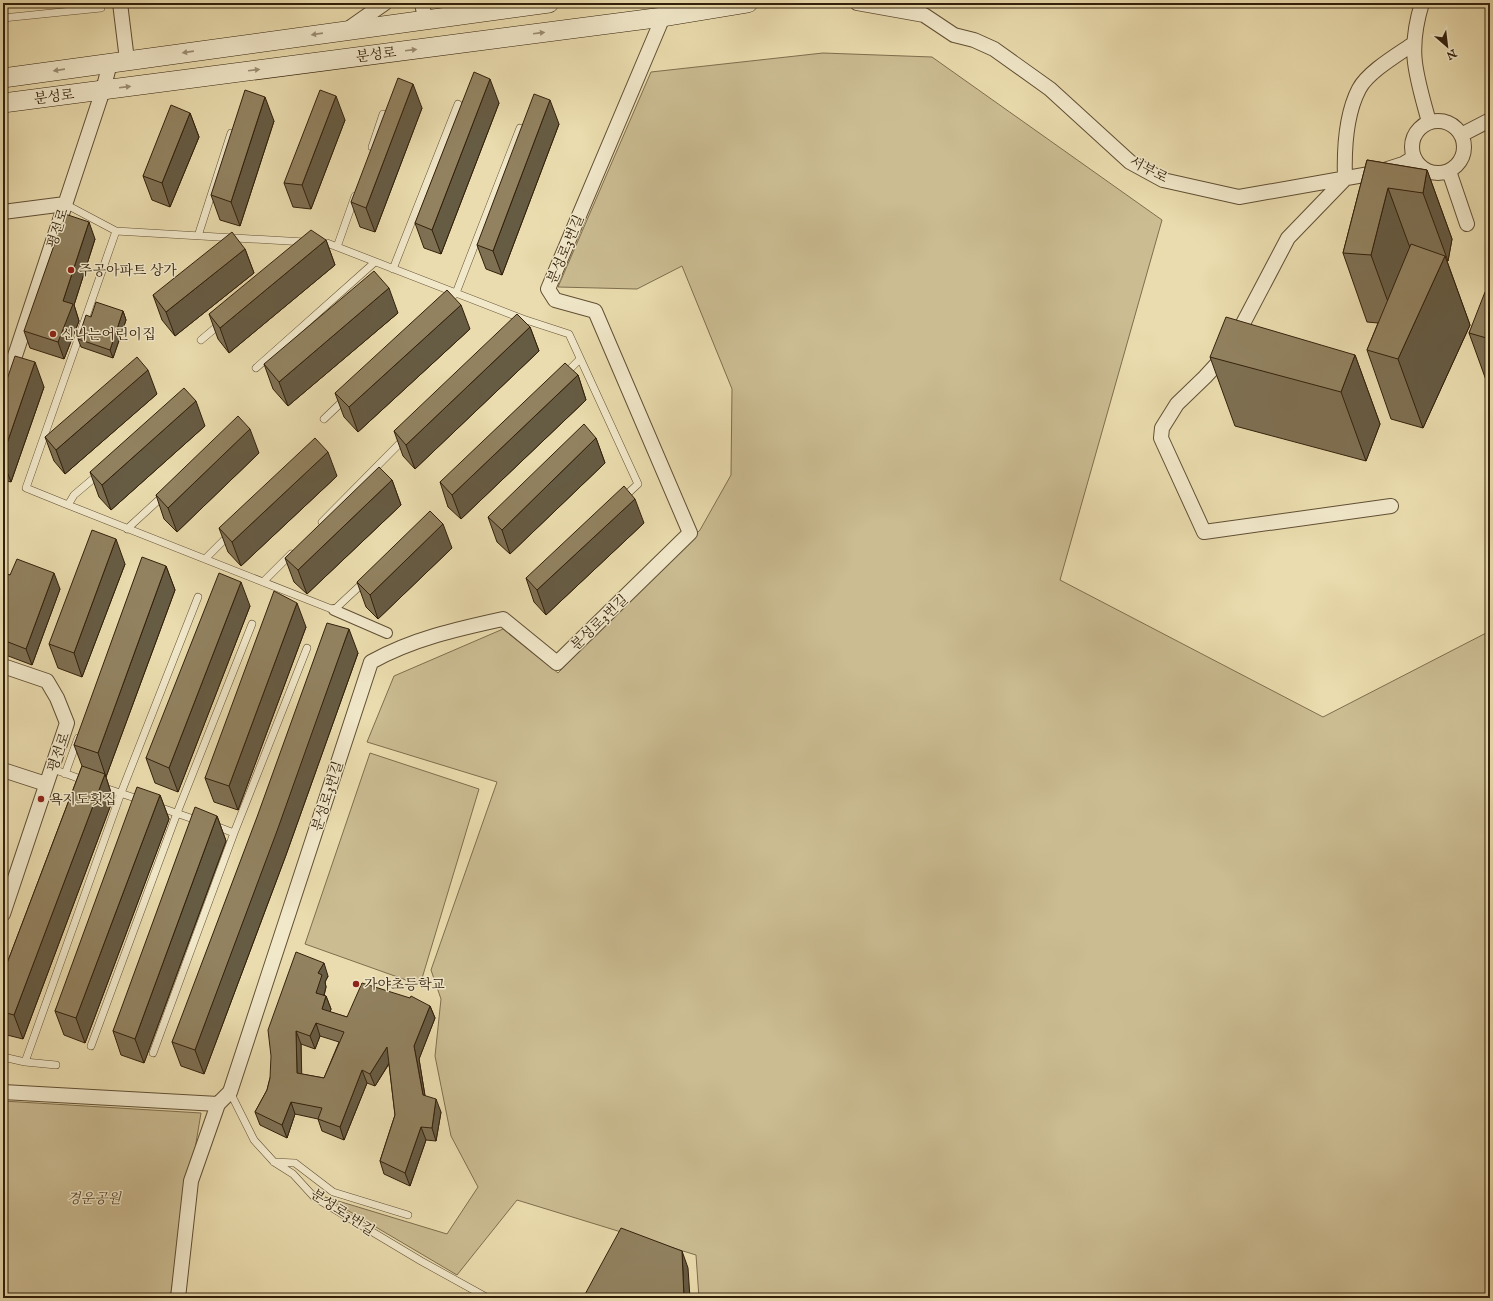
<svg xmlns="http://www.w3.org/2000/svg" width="1493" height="1301" viewBox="0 0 1493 1301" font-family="'IM FELL English','Noto Serif KR',serif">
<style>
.green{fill:#cbbc92;stroke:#7f6e4e}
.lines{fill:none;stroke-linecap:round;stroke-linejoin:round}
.service-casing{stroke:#614f34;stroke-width:8}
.pedestrian-casing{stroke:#614f34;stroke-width:12}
.minor-casing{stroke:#614f34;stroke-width:16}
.secondary-casing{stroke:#33200b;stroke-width:20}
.service{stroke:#f1e8ca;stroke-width:7}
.pedestrian{stroke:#f1e8ca;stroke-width:10}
.minor{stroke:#f1e8ca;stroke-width:14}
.secondary{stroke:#f1e8ca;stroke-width:19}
.wall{fill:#7e7053;stroke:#33200b;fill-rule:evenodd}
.shaded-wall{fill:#665b43;stroke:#33200b}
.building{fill:#928260;stroke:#33200b;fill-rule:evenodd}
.oneway{fill:#9c8e74}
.poi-dot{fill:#8f2418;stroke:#f1e8ca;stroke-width:1.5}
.labels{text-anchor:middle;stroke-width:3;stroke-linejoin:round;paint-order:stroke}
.street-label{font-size:14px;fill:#33200b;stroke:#f1e8ca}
.poi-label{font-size:14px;fill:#33200b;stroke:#f1e8ca;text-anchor:start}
.park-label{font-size:14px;font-style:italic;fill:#59472d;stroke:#f1e8ca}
</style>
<rect width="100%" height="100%" fill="#eadcae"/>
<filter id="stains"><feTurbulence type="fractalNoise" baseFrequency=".005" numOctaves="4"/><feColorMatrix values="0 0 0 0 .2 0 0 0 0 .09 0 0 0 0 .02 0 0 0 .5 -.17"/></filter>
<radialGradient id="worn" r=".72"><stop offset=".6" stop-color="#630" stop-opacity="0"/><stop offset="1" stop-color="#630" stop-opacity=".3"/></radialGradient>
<!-- green -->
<path class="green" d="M823 53 932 57 1162 220 1060 580 1323 717 1490 631V1298H699L696 1255 517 1200 457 1275 325 1197 447 1234 478 1187 451 1136 435 1056 441 999 431 970 497 782 367 742 394 676 503 629 558 673 700 530 731 475 732 389 682 266 637 289 558 287 651 72Z
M370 753 479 789 420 985 305 944Z
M3 1101 201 1113 171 1293 148 1298H3Z"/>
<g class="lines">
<!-- service casing -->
<g class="service-casing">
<path id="service" d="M3 18 101 8
M372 147 383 114
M65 204 116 231 26 488 68 505 74 495 100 473
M116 231 305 242
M198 236 231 133
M320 243H327L523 319 569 334 638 484 623 498
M337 247 355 196
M393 269 458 104
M453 296 456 293 520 128
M201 340 220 324
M256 368 375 262
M565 374 580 359
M324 419 346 398
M68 505 334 610 365 581
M322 522 405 438
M127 529 164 495
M205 559 230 534
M263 582 291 554
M53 769 86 781
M65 774 78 738
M102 787 141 800
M156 806 199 821
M213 825 234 833
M91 1046 177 813 252 624
M153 1053 234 833 307 648
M3 1057 25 1062 56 1065
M25 1062 121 793 198 597
M230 1092 254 1140 274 1162 293 1174 314 1197 421 1261 488 1298
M274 1162 295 1163 333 1192 408 1215"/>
</g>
<!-- pedestrian casing -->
<g class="pedestrian-casing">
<path id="pedestrian" d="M334 610 387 633"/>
</g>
<!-- minor casing -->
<g class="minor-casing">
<path id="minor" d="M120 3 127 60
M422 3 425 19
M857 3 924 15 954 35 974 40 994 49 1050 89 1130 162 1163 180 1239 197 1375 173 1403 164 1413 158
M1422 3C1407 52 1416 74 1429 122
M348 29 385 3
M1412 147a26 26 0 1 1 52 0a26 26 0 1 1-52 0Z
M1461 135 1490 120
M1449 171 1467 224
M3 212 65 204
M3 392 103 90 110 63
M1391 506 1204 532 1161 438 1162 428 1177 404 1205 377 1228 352 1288 238 1345 179C1344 151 1346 114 1359 89 1368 72 1397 55 1413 44
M3 666 47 681 57 698 67 723 3 914
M3 770 46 784
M3 1092 218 1104 230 1092 371 662C412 639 457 629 503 619L557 663 690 533 595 311 555 300 548 289 663 17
M178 1298 191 1181 218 1104"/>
</g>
<!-- secondary casing -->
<g class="secondary-casing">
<path id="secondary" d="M3 78 549 3
M3 103 663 17 748 3"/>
</g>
<!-- service -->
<use href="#service" class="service"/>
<!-- pedestrian -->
<use href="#pedestrian" class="pedestrian"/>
<!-- minor -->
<use href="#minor" class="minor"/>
<!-- secondary -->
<use href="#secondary" class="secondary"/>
</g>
<!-- wall -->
<path class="wall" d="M499 103 441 254 424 248 415 223Z
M422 108 375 232 360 227 351 202Z
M190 113 199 137 170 207 152 200 143 176Z
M345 120 311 209 293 207 284 183Z
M274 121 240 226 220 220 211 195Z
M559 124 502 275 486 269 477 245Z
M1367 160 1427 170 1452 239 1448 261H1447L1470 325 1423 428 1391 419 1367 350 1378 323 1367 322 1343 253Z
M95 239 74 305 79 321 64 359 30 348 24 331Z
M326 240 335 265 229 353 218 339 209 314Z
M245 249 254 273 175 336 162 320 153 295Z
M1490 294V391L1469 333Z
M123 311 126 320 113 358 81 347 78 339 91 317Z
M398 313 288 406 273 389 264 364Z
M530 327 539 351 415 469 403 456 394 431Z
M470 329 358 432 344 417 335 393Z
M1355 355 1380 424 1366 461 1235 426 1210 357Z
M578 375 586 400 461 519 448 507 440 482Z
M44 387 11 482 3 480V391Z
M157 394 65 474 54 461 45 437Z
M205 426 111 510 99 497 90 472Z
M596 438 605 463 510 554 497 542 488 517Z
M259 453 177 532 164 519 156 495Z
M337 476 241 566 228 552 219 528Z
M392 480 401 505 307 594 294 582 285 558Z
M644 523 546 615 534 602 526 578Z
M452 548 378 619 366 607 357 582Z
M125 564 82 677 58 668 49 644Z
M166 566 175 590 106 777 113 799 23 1039 3 1034V974L82 766 74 745Z
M3 573 60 589 32 665 3 654Z
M250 606 178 792 155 783 146 758Z
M306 627 238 810 214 802 205 778Z
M358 653 286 855 204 1074 181 1066 172 1042Z
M160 795 169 819 85 1043 64 1035 55 1011Z
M217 816 226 841 144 1063 121 1055 113 1031Z
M328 976 325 982 326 987 324 996H326L331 1009 330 1012 347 1017 430 1006 435 1018 419 1059 425 1096 441 1112 436 1141 426 1140 410 1186 384 1174 380 1161 395 1115 389 1064 375 1086 367 1083 344 1140 322 1131 318 1119 295 1114 287 1138 260 1125 255 1112 267 1090 270 1078ZM320 1036 339 1042 324 1078 301 1074V1044L315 1049Z"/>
<!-- shaded-wall -->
<path class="shaded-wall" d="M490 79 499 103 441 254 432 230Z
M413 84 422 108 375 232 366 208Z
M336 96 345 120 311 209 302 185Z
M265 97 274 121 240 226 231 202Z
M550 100 559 124 502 275 493 251Z
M190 113 199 137 170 207 162 183Z
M1427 170 1452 239 1448 261 1423 193Z
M1388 188 1413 256 1396 324 1371 255Z
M89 222 95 239 74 305 79 321 64 359 58 342 63 301Z
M326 240 335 265 229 353 220 328Z
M245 249 254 273 175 336 166 312Z
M1445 256 1470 325 1423 428 1398 359Z
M389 288 398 313 288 406 279 382Z
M461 305 470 329 358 432 349 407Z
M123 311 126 320 113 358 110 350Z
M530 327 539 351 415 469 406 445Z
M1355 355 1380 424 1366 461 1341 392Z
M35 362 44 387 11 482 3 461V455Z
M148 370 157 394 65 474 56 450Z
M578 375 586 400 461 519 452 495Z
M196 401 205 426 111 510 102 485Z
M250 429 259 453 177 532 168 508Z
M596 438 605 463 510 554 502 530Z
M328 452 337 476 241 566 232 542Z
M392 480 401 505 307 594 298 570Z
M635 499 644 523 546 615 537 590Z
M443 524 452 548 378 619 370 595Z
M116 539 125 564 82 677 74 653Z
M166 566 175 590 106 777 98 753Z
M54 573 60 589 32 665 26 649Z
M241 582 250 606 178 792 169 768Z
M297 603 306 627 238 810 229 786Z
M349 629 358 653 286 855 204 1074 195 1050Z
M105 774 113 799 23 1039 14 1015Z
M160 795 169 819 85 1043 76 1018Z
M217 816 226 841 144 1063 135 1039Z
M324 963 328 976 325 982 326 987 321 1006 316 993 318 973Z
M326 996 331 1009 326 1022 322 1009Z
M430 1006 435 1018 419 1059 427 1108 423 1095 414 1046Z
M316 1023 320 1036 315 1049 310 1036Z
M296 1031 301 1044 302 1085 297 1073Z
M387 1047 391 1060 375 1086 370 1074Z
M362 1070 367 1083 344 1140 340 1127Z
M436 1099 441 1112 436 1141 432 1128Z
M291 1102 295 1114 287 1138 282 1125Z
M421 1127 426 1140 410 1186 405 1173Z
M682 1251 688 1268 690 1298H684Z"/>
<!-- building -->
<path class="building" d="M474 72 490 79 432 230 415 223Z
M398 78 413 84 366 208 351 202Z
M245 90 265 97 231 202 211 195Z
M320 90 336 96 302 185 284 183Z
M534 94 550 100 493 251 477 245Z
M171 105 190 113 162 183 143 176Z
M1367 160 1427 170 1423 193 1388 188 1371 255 1343 253Z
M65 214 89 222 63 301 73 304 58 342 24 331Z
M311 230 326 240 220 328 209 314Z
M232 232 245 249 166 312 153 295Z
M1411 244 1445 256 1398 359 1367 350Z
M374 271 389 288 279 382 264 364Z
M447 290 461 305 349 407 335 393Z
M1485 292 1490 294V339L1469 333Z
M96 302 123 311 110 350 78 339 86 315 91 317Z
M517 314 530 327 406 445 394 431Z
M1226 317 1355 355 1341 392 1210 357Z
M15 356 35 362 3 455V391Z
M137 357 148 370 56 450 45 437Z
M565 363 578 375 452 495 440 482Z
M184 388 196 401 102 485 90 472Z
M238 416 250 429 168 508 156 495Z
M584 424 596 438 502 530 488 517Z
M315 438 328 452 232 542 219 528Z
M379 467 392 480 298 570 285 558Z
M624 486 635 499 537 590 526 578Z
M430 511 443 524 370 595 357 582Z
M92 530 116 539 74 653 49 644Z
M142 557 166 566 98 753 74 745Z
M17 559 54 573 26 649 3 640V573L10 575Z
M219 573 241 582 169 768 146 758Z
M274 591 297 603 229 786 205 778Z
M327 623 349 629 277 831 195 1050 172 1042 257 817Z
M82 766 105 774 14 1015 3 1012V974Z
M137 787 160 795 76 1018 55 1011Z
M195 807 217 816 135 1039 113 1031Z
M296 952 324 963 318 973 322 975 316 993 326 996 322 1009 347 1017 362 983 410 998 411 996 430 1006 414 1046 423 1095 436 1099 432 1128 421 1127 405 1173 380 1161 395 1115 387 1047 370 1074 362 1070 340 1127 318 1119 322 1108 291 1102 282 1125 255 1112 267 1090 270 1078 271 1056 268 1030ZM316 1023 344 1032 324 1078 297 1073 296 1031 310 1036Z
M621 1228 682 1251 684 1298H583Z"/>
<!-- one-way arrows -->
<defs><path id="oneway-solid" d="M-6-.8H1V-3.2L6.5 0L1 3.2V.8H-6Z"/></defs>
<g class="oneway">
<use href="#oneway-solid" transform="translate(539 33) rotate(-7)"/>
<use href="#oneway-solid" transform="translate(317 34) rotate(172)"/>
<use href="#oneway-solid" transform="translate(411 50) rotate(-7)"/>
<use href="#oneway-solid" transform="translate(188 52) rotate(172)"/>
<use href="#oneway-solid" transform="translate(59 70) rotate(172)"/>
<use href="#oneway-solid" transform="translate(254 70) rotate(-7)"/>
<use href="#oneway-solid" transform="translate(125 87) rotate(-7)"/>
</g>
<!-- markers -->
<g class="poi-dot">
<circle cx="71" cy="270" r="4"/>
<circle cx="53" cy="334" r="4"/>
<circle cx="41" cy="799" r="4"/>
<circle cx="356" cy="984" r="4"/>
</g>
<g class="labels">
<!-- street labels -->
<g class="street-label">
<text transform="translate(376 54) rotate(-7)" y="5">분성로</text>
<text transform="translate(54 96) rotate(-7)" y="5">분성로</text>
<text transform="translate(1149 169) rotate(28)" y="5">서부로</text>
<text transform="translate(57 228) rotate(-72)" y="5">평전로</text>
<text transform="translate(565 249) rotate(-67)" y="5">분성로3번길</text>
<text transform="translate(599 622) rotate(-44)" y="5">분성로3번길</text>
<text transform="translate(58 752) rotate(-71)" y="5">평전로</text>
<text transform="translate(327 796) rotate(-72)" y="5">분성로3번길</text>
<text transform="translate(343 1212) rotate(33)" y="5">분성로3번길</text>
</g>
<!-- poi labels -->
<g class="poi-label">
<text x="79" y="275">주공아파트 상가</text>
<text x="61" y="339">신나는어린이집</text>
<text x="49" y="804">욕지도횟집</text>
<text x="364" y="989">가야초등학교</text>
</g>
<!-- park labels -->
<g class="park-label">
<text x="94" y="1203">경운공원</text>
</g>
</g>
<!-- margin -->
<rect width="1493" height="1301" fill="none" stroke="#eadcae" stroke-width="16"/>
<rect x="4" y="4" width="1485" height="1293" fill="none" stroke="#33200b" stroke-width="2"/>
<rect x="8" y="8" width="1477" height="1285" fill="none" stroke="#33200b"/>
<!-- north arrow -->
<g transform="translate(1447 46) rotate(152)" stroke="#f1e8ca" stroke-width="3" paint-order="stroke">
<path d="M0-3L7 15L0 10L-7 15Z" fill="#33200b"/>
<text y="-6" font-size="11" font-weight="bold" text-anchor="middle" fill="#33200b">N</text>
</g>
<rect width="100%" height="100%" filter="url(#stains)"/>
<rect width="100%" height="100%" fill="url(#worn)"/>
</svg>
